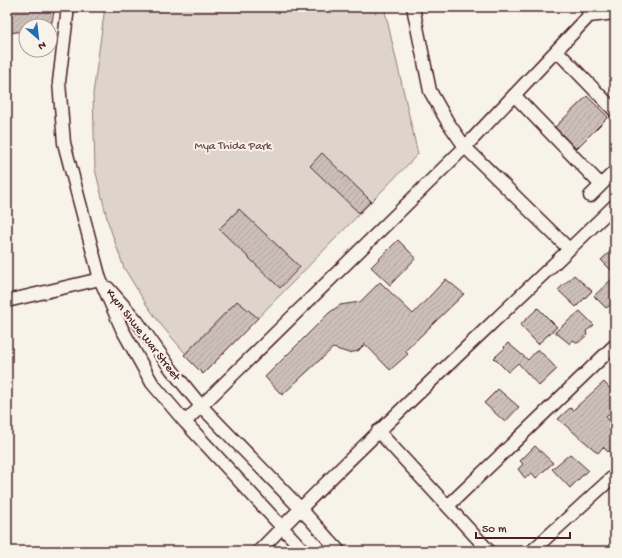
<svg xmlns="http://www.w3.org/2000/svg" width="622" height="558" viewBox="0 0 622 558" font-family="'Gochi Hand',sans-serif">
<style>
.green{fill:#ded4cc;stroke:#947a7c}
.building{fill:url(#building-hatch);stroke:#4a1f2b}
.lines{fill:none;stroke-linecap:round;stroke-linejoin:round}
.minor-casing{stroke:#4a1f2b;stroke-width:15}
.minor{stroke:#f7f3e8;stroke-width:12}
.labels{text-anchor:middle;stroke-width:4;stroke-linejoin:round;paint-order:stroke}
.park-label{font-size:12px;fill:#6f4c53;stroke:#f7f3e8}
.street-label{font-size:12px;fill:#4a1f2b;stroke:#f7f3e8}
</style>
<defs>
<pattern id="building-hatch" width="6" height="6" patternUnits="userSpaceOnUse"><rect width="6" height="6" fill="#ccbfb9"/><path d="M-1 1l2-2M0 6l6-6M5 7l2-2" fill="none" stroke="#b1a49f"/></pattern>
</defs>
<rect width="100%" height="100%" fill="#f7f3e8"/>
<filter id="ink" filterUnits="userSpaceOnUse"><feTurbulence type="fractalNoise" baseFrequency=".025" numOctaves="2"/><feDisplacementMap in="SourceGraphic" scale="8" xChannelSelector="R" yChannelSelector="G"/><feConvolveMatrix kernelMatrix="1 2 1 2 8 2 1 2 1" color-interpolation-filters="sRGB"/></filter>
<g filter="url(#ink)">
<!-- green -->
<path class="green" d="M105 7H384L418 154 203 374 162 326 146 304 124 268 108 222 95 169 93 94Z"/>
<!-- building -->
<path class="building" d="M7 7H55L51 26H26V31L7 33Z
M587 96 608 117 576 149 555 127Z
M322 153 371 201 359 213 310 166Z
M239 209 300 267 280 288 219 229Z
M398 240 416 258 390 285 371 267Z
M615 247V274L601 260Z
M574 275 592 291 576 307 558 290Z
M615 276V302L606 308 594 296Z
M446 279 464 294 405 351 408 354 390 370 365 344 358 351 349 353 333 348 282 395 265 377 329 313 340 305 360 302 380 282 413 314Z
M237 301 258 318 203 374 184 355Z
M538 308 557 327 538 344 520 325Z
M580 311 594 325 586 331 587 335 578 343 573 340 570 344 555 332Z
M508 343 528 360 538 349 557 369 539 386 518 363 508 372 494 358 505 348 504 347Z
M604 382 615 394V409L606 417 615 426V446L608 452 603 447 598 453 558 419 570 408 573 410Z
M498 389 519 407 505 422 484 403Z
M535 446 553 463 536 478 532 473 525 478 518 469 523 464 520 461Z
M570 454 588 470 570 488 552 469Z"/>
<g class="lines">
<!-- minor casing -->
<g class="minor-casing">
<path id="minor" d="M68 7 59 82 64 143 100 279 122 329 152 383 185 422 304 551
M413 7 430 91 447 121 465 147 569 249
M589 16 615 13
M557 51 615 111
M514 95 601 185
M590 196 615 171
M108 288 137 321 171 369 201 406 300 508 339 551
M7 301 100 279
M185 422 465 147 589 16 587 7
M378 431 489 551
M448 506 615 345
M259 551C374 432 497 320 615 205
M532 551 615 475"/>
</g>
<!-- minor -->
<use href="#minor" class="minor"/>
</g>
</g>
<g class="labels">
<!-- park labels -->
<g class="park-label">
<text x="233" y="149">Mya Thida Park</text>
</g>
<!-- street labels -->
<g class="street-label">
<text transform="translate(144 334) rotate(52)" y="4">Kyun Shwe War Street</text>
</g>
</g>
<!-- margin -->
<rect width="622" height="558" fill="none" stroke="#f7f3e8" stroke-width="24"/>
<rect x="12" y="12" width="598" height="534" fill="none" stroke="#4a1f2b" stroke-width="1.5" filter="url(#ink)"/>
<!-- north arrow -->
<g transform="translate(38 38) rotate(152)"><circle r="19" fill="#f7f3e8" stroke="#b29e9c"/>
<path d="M0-3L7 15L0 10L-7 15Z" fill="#1f6fb2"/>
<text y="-6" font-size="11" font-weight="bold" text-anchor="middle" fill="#4a1f2b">N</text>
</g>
<!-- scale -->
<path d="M476 532v6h94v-6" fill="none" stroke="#4a1f2b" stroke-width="2"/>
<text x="482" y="532" font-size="12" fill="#4a1f2b" stroke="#f7f3e8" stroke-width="3" paint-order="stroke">50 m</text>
</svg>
